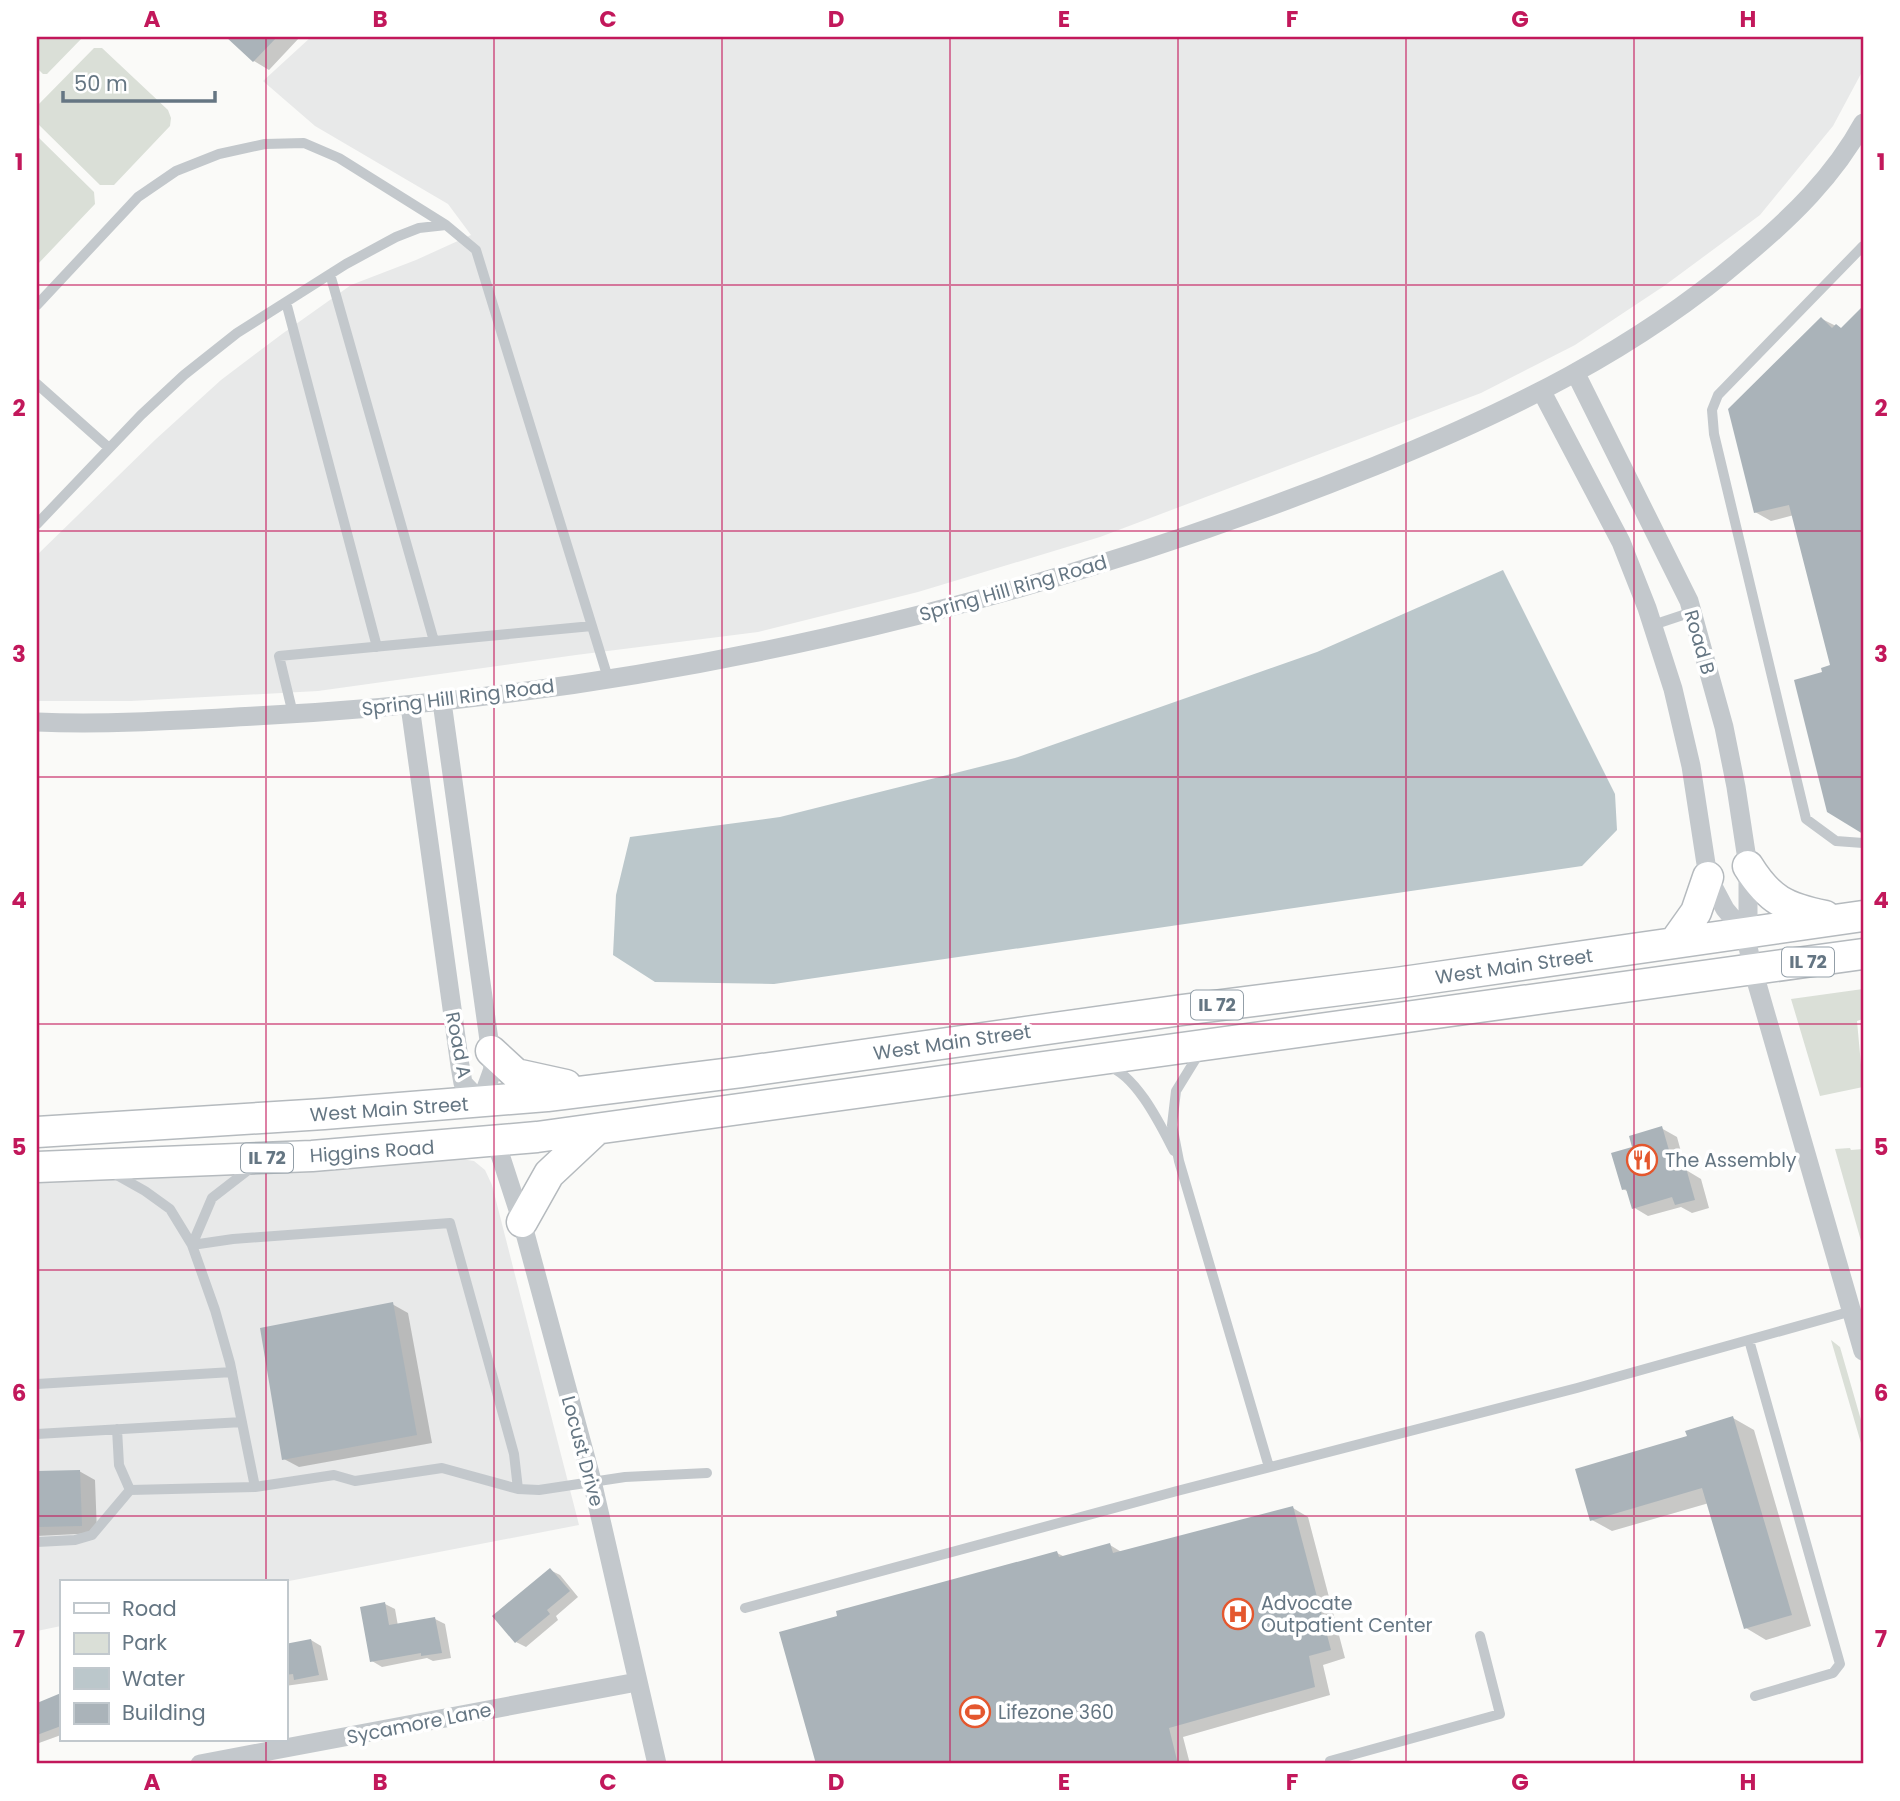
<svg xmlns="http://www.w3.org/2000/svg" width="1900" height="1801" viewBox="0 0 1900 1801" font-family="Poppins,sans-serif">
<style>
.built{fill:#e8e9e9}
.green{fill:#dadfd7}
.water{fill:#bbc7cb}
.shadow{fill:#0003}
.building{fill:#aab3b9}
.lines{fill:none;stroke-linecap:round;stroke-linejoin:round}
.primary-casing{stroke:#b5babe;stroke-width:33}
.lane{stroke:#c3c8cc;stroke-width:10}
.street{stroke:#c3c8cc;stroke-width:19}
.primary{stroke:#fff;stroke-width:30}
.grid{fill:none;stroke:#c2185b;stroke-width:2;stroke-opacity:0.55}
.labels{text-anchor:middle;stroke-width:7;stroke-linejoin:round;paint-order:stroke}
.shield{fill:#fff;stroke:#939fa8;stroke-width:2}
.shield-label{font-size:18px;font-weight:bold;fill:#657683}
.street-label{font-size:19px;fill:#657683;stroke:#fff}
.poi-label{font-size:19px;fill:#657683;stroke:#fff;text-anchor:start}
.neatline{fill:none;stroke:#c2185b;stroke-width:2.5}
.grid-label{font-size:23px;text-anchor:middle;font-weight:bold;fill:#c2185b}
</style>
<rect width="100%" height="100%" fill="#fafaf8"/>
<!-- built -->
<path class="built" d="M311 37H1863V70L1833 126 1760 215 1664 286 1575 345 1481 393 1100 537 918 592 758 632 576 655 318 691 131 701H37V555L156 439 221 380 282 334 351 285 416 260 471 235 448 204 315 126 263 81Z
M461 1159 474 1161 485 1170 492 1185 579 1525 284 1582H61V1626L37 1631V1183Z"/>
<!-- green -->
<path class="green" d="M37 37H83L47 74H43L37 68Z
M94 48H102L168 110 171 118 170 126 114 185H100L37 123V106Z
M37 136 94 192 95 204 37 265Z
M1863 989V1019L1857 1021 1863 1087 1820 1096 1791 999Z
M1850 1148 1851 1150 1863 1149V1248L1835 1149Z
M1831 1340 1840 1347 1863 1427V1450Z"/>
<!-- water -->
<path class="water" d="M1503 570 1615 794 1617 830 1582 866 774 984 655 982 613 955 616 895 630 837 780 817 1015 758 1317 652Z"/>
<!-- shadow -->
<path class="shadow" d="M228 37H300L269 70 254 61Z
M1863 309V832L1828 811 1824 674 1832 666 1794 515 1771 521 1755 512 1822 319 1842 329Z
M1661 1128 1677 1137 1686 1170 1701 1179 1709 1208 1692 1213 1681 1207 1648 1216 1633 1207 1629 1192 1623 1189 1634 1148Z
M392 1304 408 1313 432 1443 299 1467 284 1459Z
M1733 1418 1754 1430 1811 1626 1766 1640 1746 1628 1709 1503 1612 1531 1592 1520 1689 1437Z
M79 1471 95 1480 97 1533 37 1536V1473Z
M1293 1508 1308 1517 1345 1658 1323 1665 1330 1695 1183 1737 1190 1764H818L781 1633 1057 1553 1065 1557 1110 1545 1123 1553Z
M550 1570 560 1575 578 1597 556 1616 558 1620 526 1647 516 1642Z
M385 1604 395 1609 398 1626 435 1619 445 1624 451 1658 433 1661 427 1658 382 1667 372 1661Z
M311 1640 321 1646 328 1680 285 1686V1646Z
M61 1695V1735L39 1743 37 1742V1705Z"/>
<!-- building -->
<path class="building" d="M226 37H277L253 62Z
M1863 306V834L1827 812 1794 680 1822 672 1821 668 1830 665 1789 505 1754 513 1728 409 1821 317 1832 328 1836 324 1841 328Z
M1662 1126 1675 1171 1686 1168 1695 1200 1675 1205 1672 1197 1632 1209 1626 1189 1622 1190 1611 1153 1632 1147 1629 1136Z
M393 1302 417 1435 282 1460 260 1328Z
M1733 1416 1792 1615 1744 1629 1702 1488 1590 1521 1575 1469 1687 1436 1685 1431Z
M80 1470 82 1526 37 1527V1471Z
M1293 1506 1331 1650 1309 1656 1315 1687 1169 1728 1178 1764H816L779 1632 837 1616 836 1611 1057 1551 1059 1557 1110 1543 1113 1553Z
M550 1568 570 1591 547 1610 550 1614 515 1643 492 1616Z
M385 1602 389 1625 435 1617 442 1653 421 1656V1653L370 1662 360 1607Z
M311 1639 319 1675 294 1680 293 1674 285 1675V1644Z
M61 1693V1726L37 1735V1703Z"/>
<g class="lines">
<!-- primary casing -->
<g class="primary-casing">
<path id="primary" d="M1748 866C1769 900 1786 908 1825 916
M1674 943 1696 912 1708 877
M491 1051 516 1074 566 1085
M37 1132 324 1114 547 1096 741 1072 1182 1010 1396 983 1863 916
M37 1167 312 1156 537 1137 1863 954
M522 1222 549 1174 597 1129"/>
</g>
<!-- lane -->
<path class="lane" d="M1863 246 1718 395 1712 410 1714 434 1806 819 1836 841 1863 843
M330 274 434 641
M286 302 377 647
M37 305 138 197 176 171 219 154 265 144 304 143 339 158 446 225 476 250 608 678
M37 384 109 448
M37 524 141 415 184 375 237 333 346 264 396 237 419 228 446 225
M1653 625 1692 612
M293 714 279 656 592 626
M1200 1052 1176 1091 1172 1125 1179 1161 1269 1467
M1107 1066C1136 1074 1161 1126 1174 1151
M113 1173 145 1191 170 1209 192 1245 212 1198 252 1167
M1749 1340 1840 1664 1833 1673 1755 1696
M37 1384 232 1372
M117 1429 119 1465 130 1490
M37 1434 242 1422
M518 1489 514 1454 450 1223 233 1239 192 1245 215 1310 230 1363 255 1487 334 1475 355 1481 442 1468 518 1489 539 1490 625 1477 707 1473
M37 1542 75 1540 92 1535 130 1490 255 1487
M745 1608 1177 1491 1577 1388 1852 1311
M1330 1764V1761L1500 1714 1480 1636"/>
<!-- street -->
<path class="street" d="M1576 374 1689 601 1724 727 1736 787 1748 866V914L1745 933 1753 970 1863 1351
M1542 392 1621 542 1647 608 1673 689 1691 766 1708 877 1725 909 1745 933
M410 706 460 1066 463 1083 481 1102 493 1069 442 702
M37 722C109 725 183 720 255 716 638 697 1020 609 1375 466 1508 412 1636 350 1745 256 1791 218 1834 176 1863 123
M496 1142 522 1222 592 1481 657 1764
M200 1764 637 1682"/>
<!-- primary -->
<use href="#primary" class="primary"/>
</g>
<!-- grid -->
<path class="grid" d="M266 37V1582M494 37V1764M722 37V1764M950 37V1764M1178 37V1764M1406 37V1764M1634 37V1764M37 285H1863M37 531H1863M37 777H1863M37 1024H1863M37 1270H1863M37 1516H1863M266 1740V1764"/>
<!-- icons -->
<defs>
<g id="restaurant-ring" transform="scale(1.575)"><circle r="9.5" fill="#fff" stroke="#e4572e" stroke-width="1.5"/><path d="M-5-6h1v4h1v-4h1v4h1v-4h1v5L-1.5 .5V6h-2V.5L-5-1ZM5-6V6H3V1.5H1.5Q1.5-4 5-6Z" fill="#e4572e"/></g>
<g id="hospital-ring" transform="scale(1.575)"><circle r="9.5" fill="#fff" stroke="#e4572e" stroke-width="1.5"/><path d="M-5-5h3v3.5h4V-5h3V5h-3V1.5h-4V5h-3Z" fill="#e4572e"/></g>
<g id="stadium-ring" transform="scale(1.575)"><circle r="9.5" fill="#fff" stroke="#e4572e" stroke-width="1.5"/><path d="M0-5a6.5 5 0 1 0 0 10a6.5 5 0 1 0 0-10ZM-3.5-1.8h7v3.6h-7Z" fill="#e4572e"/></g>
</defs>
<g fill-rule="evenodd">
<use href="#restaurant-ring" x="1642" y="1160"/>
<use href="#hospital-ring" x="1238" y="1614"/>
<use href="#stadium-ring" x="975" y="1712"/>
</g>
<g class="labels">
<!-- shield labels -->
<g class="shield">
<rect x="1782" y="947.5" width="52" height="29" rx="5"/>
<rect x="1191" y="990.5" width="52" height="29" rx="5"/>
<rect x="241" y="1143.5" width="52" height="29" rx="5"/>
</g>
<g class="shield-label">
<text x="1808" y="968">IL 72</text>
<text x="1217" y="1011">IL 72</text>
<text x="267" y="1164">IL 72</text>
</g>
<!-- street labels -->
<g class="street-label">
<text transform="translate(1013 588) rotate(-16)" y="7">Spring Hill Ring Road</text>
<text transform="translate(1700 642) rotate(74)" y="7">Road B</text>
<text transform="translate(458 697) rotate(-7)" y="7">Spring Hill Ring Road</text>
<text transform="translate(1514 966) rotate(-8)" y="7">West Main Street</text>
<text transform="translate(952 1042) rotate(-8)" y="7">West Main Street</text>
<text transform="translate(459 1045) rotate(79)" y="7">Road A</text>
<text transform="translate(389 1109) rotate(-4)" y="7">West Main Street</text>
<text transform="translate(372 1151) rotate(-4)" y="7">Higgins Road</text>
<text transform="translate(583 1451) rotate(75)" y="7">Locust Drive</text>
<text transform="translate(419 1723) rotate(-11)" y="7">Sycamore Lane</text>
</g>
<!-- poi labels -->
<g class="poi-label">
<text x="1665" y="1167">The Assembly</text>
<text x="1261" y="1610">Advocate<tspan x="1261" dy="22">Outpatient Center</tspan></text>
<text x="998" y="1719">Lifezone 360</text>
</g>
</g>
<!-- border -->
<rect width="1900" height="1801" fill="none" stroke="#ffffff" stroke-width="77"/>
<!-- legend -->
<rect x="60" y="1580" width="228" height="161" fill="#ffffff" stroke="#c1c8cd" stroke-width="2"/>
<rect x="74" y="1603" width="35" height="10" fill="#ffffff" stroke="#c1c8cd" stroke-width="2"/>
<text x="122" y="1616" font-size="21" fill="#657683">Road</text>
<rect x="74" y="1633" width="35" height="21" fill="#dadfd7" stroke="#c1c8cd" stroke-width="2"/>
<text x="122" y="1650" font-size="21" fill="#657683">Park</text>
<rect x="74" y="1668" width="35" height="21" fill="#bbc7cb" stroke="#c1c8cd" stroke-width="2"/>
<text x="122" y="1686" font-size="21" fill="#657683">Water</text>
<rect x="74" y="1703" width="35" height="21" fill="#aab3b9" stroke="#c1c8cd" stroke-width="2"/>
<text x="122" y="1720" font-size="21" fill="#657683">Building</text>
<!-- scale -->
<path d="M63 91v10h152v-10" fill="none" stroke="#657683" stroke-width="3.5"/>
<text x="74" y="91" font-size="21" fill="#657683" stroke="#ffffff" stroke-width="5" paint-order="stroke">50 m</text>
<rect x="38" y="38" width="1824" height="1724" class="neatline"/>
<g class="grid-label">
<text x="152" y="27">A</text>
<text x="380" y="27">B</text>
<text x="608" y="27">C</text>
<text x="836" y="27">D</text>
<text x="1064" y="27">E</text>
<text x="1292" y="27">F</text>
<text x="1520" y="27">G</text>
<text x="1748" y="27">H</text>
<text x="19" y="170">1</text>
<text x="1881" y="170">1</text>
<text x="19" y="416">2</text>
<text x="1881" y="416">2</text>
<text x="19" y="662">3</text>
<text x="1881" y="662">3</text>
<text x="19" y="908">4</text>
<text x="1881" y="908">4</text>
<text x="19" y="1155">5</text>
<text x="1881" y="1155">5</text>
<text x="19" y="1401">6</text>
<text x="1881" y="1401">6</text>
<text x="19" y="1647">7</text>
<text x="1881" y="1647">7</text>
<text x="152" y="1790">A</text>
<text x="380" y="1790">B</text>
<text x="608" y="1790">C</text>
<text x="836" y="1790">D</text>
<text x="1064" y="1790">E</text>
<text x="1292" y="1790">F</text>
<text x="1520" y="1790">G</text>
<text x="1748" y="1790">H</text>
</g>
</svg>
